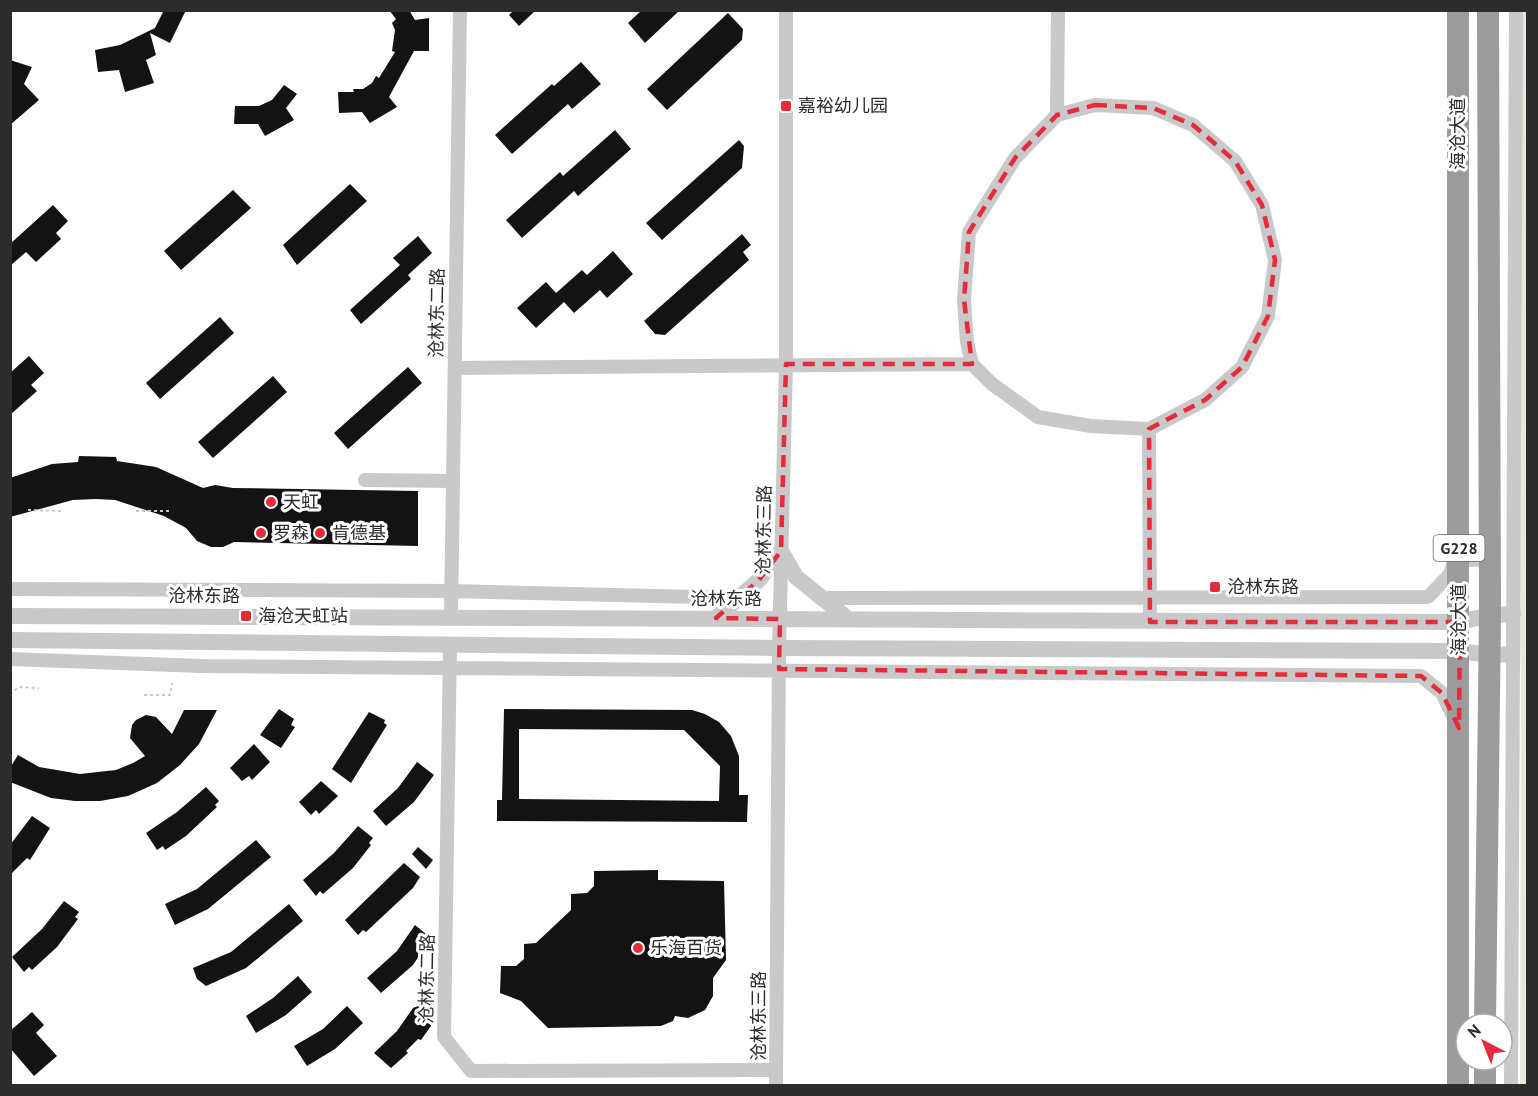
<svg xmlns="http://www.w3.org/2000/svg" width="1538" height="1096" viewBox="0 0 1538 1096" font-family="'PT Sans','Noto Sans SC',sans-serif">
<style>
.green{fill:#e3ead9}
.building{fill:#131313;fill-rule:evenodd}
.lines{fill:none;stroke-linecap:round;stroke-linejoin:round}
.path{stroke:#c9c9c9;stroke-width:2;stroke-dasharray:3 3;stroke-linecap:butt}
.minor{stroke:#c9c9c9;stroke-width:14}
.tertiary{stroke:#c9c9c9;stroke-width:16}
.trunk{stroke:#9c9c9c;stroke-width:22}
.marked{fill:none;stroke:#e62b3d;stroke-width:4.5;stroke-dasharray:12 8;stroke-linejoin:round}
.poi-dot{fill:#e62b3d;stroke:#fff;stroke-width:2}
.labels{text-anchor:middle;stroke-width:6;stroke-linejoin:round;paint-order:stroke}
.shield{fill:#fff;stroke:#6b6b6b;stroke-width:1.5}
.shield-label{font-size:16px;font-weight:bold;fill:#2c2c2c}
.poi-label{font-size:18px;fill:#2c2c2c;stroke:#fff;text-anchor:start}
.street-label{font-size:18px;fill:#2c2c2c;stroke:#fff}
</style>
<rect width="100%" height="100%" fill="#fff"/>
<!-- green -->
<path class="green" d="M1527 10 1528 1085 1520 1086 1521 675 1514 486 1522 11Z"/>
<!-- building -->
<path class="building" d="M164 10H186L170 43 150 33 156 55 146 60 154 83 125 92 119 70 98 72 95 50 120 45 155 28Z
M389 10H409L415 20 429 18V51H414L389 97 397 107 370 123 362 112 339 113 338 92H354L353 89H363L372 83 376 76 379 78 395 52 392 51 395 30 392 23 396 19Z
M514 10H536L519 26 509 15Z
M642 10H680L645 43 628 23Z
M728 13 743 29 742 40 667 110 647 89Z
M10 60 32 67 24 84 39 100 10 125Z
M581 62 601 84 572 109 568 104 512 154 495 135 552 84 554 86Z
M284 85 297 94 286 108 294 120 265 136 258 124H234L235 106H259L272 100Z
M615 130 631 149 578 196 574 191 522 238 506 220 560 172 563 176Z
M739 140 744 146 742 168 662 240 646 223Z
M350 184 367 201 297 265 283 245Z
M233 190 251 208 181 270 164 251Z
M53 205 68 221 56 233 61 239 36 262 26 252 10 266V244Z
M742 234 751 245 743 252 749 260 665 335 655 334 644 321Z
M418 236 432 253 408 275 411 279 361 324 350 310 400 265 393 258Z
M613 251 633 274 607 298 600 290 574 313 564 302 536 328 517 308 546 282 556 293 582 270 587 275Z
M220 317 234 333 160 399 146 383Z
M29 356 44 373 31 385 37 391 10 415V373Z
M408 367 422 383 348 449 334 433Z
M273 376 287 392 213 458 198 442Z
M79 456 116 457 117 461 156 467 203 488 215 485 233 488 418 491V546L234 542 223 547H211L197 541 186 528 164 516 115 500 96 499 73 500 10 517V478L52 464 78 462Z
M279 709 294 719 291 725 295 727 281 748 260 735Z
M504 709 692 710 705 714 719 722 731 736 739 756V795H748L747 822 497 821V800H502ZM519 729 684 730 720 766 719 801 519 799Z
M184 710H217L199 744 180 765 157 783 128 796 100 801H75L51 798 10 782V768L18 755 39 767 80 774 116 770 133 763 145 756 130 738 132 725 136 720 146 715 156 717 172 734Z
M369 712 385 720 384 723 387 725 351 783 332 769Z
M254 744 270 762 252 780 249 776 242 781 230 768Z
M417 762 434 775 414 802 386 826 373 811 398 788Z
M321 781 338 796 319 814 316 810 311 815 299 802Z
M206 787 219 801 215 805 217 807 186 836 165 850 163 846 157 850 146 833 177 812Z
M32 816 50 828 30 860 27 858 10 875V845Z
M358 826 373 838 369 843 371 845 353 868 323 894 320 891 316 896 303 880 334 853Z
M256 840 271 857 208 909 175 925 165 904 197 889Z
M418 847 433 860 426 869 412 854Z
M404 863 420 877 413 888 366 932 363 930 358 935 345 920Z
M658 870V880L724 881 726 960 713 978V996L705 1010 688 1018 675 1016 673 1021 661 1026 548 1028 521 1001 500 993 501 966H516L524 959V944L536 943 571 910V894L587 893 594 886V871Z
M64 901 79 912 75 917 78 919 57 947 32 970 29 967 24 972 12 957 42 929Z
M289 904 303 921 246 968 206 986 197 979 193 968 231 952Z
M415 925 431 938 413 965 381 993 367 978 397 951Z
M298 976 312 992 286 1015 256 1033 246 1016 273 998Z
M347 1006 363 1023 335 1049 307 1066 294 1046 323 1029Z
M418 1006 434 1016 430 1021 433 1023 421 1040 418 1039 406 1051 408 1053 391 1068 374 1053 397 1031 413 1008Z
M32 1012 44 1025 36 1033 57 1056 34 1076 10 1048V1031Z"/>
<g class="lines">
<!-- path -->
<path class="path" d="M28 510 62 511
M136 511H169
M10 694 19 687 39 688
M144 695H170L172 683"/>
<!-- minor -->
<path class="minor" d="M1095 105 1153 108 1193 125 1235 161 1262 205 1275 260 1268 316 1242 367 1205 400 1149 429 1091 426 1038 417 992 384 972 364 967 342 964 300 969 232 1015 158 1057 115Z
M1057 115 1058 10
M455 368 972 364
M1149 429 1150 622
M365 480 453 481
M10 589 451 591 740 598
M820 598 1428 597 1450 574 1459 547 1470 560 1481 559 1489 547
M451 616 460 10
M450 646 444 1037 471 1071 776 1070
M10 659 201 666 1421 676 1442 693 1454 718
M776 1086 779 648 786 364V10
M1511 1086 1516 10"/>
<!-- tertiary -->
<path class="tertiary" d="M10 616 1460 622 1490 615 1513 614
M716 618 759 580 781 551 796 577 847 618
M10 640 779 648 1459 651 1490 655 1511 654"/>
<!-- trunk -->
<path class="trunk" d="M1458 10V1086
M1485 1024 1490 615 1488 10
M1485 1086V1060"/>
</g>
<!-- marked area -->
<path class="marked" d="M1095 105 1153 108 1193 125 1235 161 1262 205 1275 260 1268 316 1242 367 1205 400 1149 429 1150 622H1460L1459 728 1442 693 1421 676 779 669 780 619 716 618 759 580 781 551 786 364H972L964 300 969 232 1015 158 1057 115Z"/>
<!-- markers -->
<g class="poi-dot">
<rect x="780" y="100" width="12" height="12" rx="3"/>
<circle cx="271" cy="502" r="6"/>
<circle cx="261" cy="533" r="6"/>
<circle cx="320" cy="533" r="6"/>
<rect x="1209" y="581" width="12" height="12" rx="3"/>
<rect x="240" y="610" width="12" height="12" rx="3"/>
<circle cx="638" cy="948" r="6"/>
</g>
<g class="labels">
<!-- shield labels -->
<rect class="shield" x="1433.5" y="535" width="51" height="26" rx="4.5"/>
<g class="shield-label">
<text x="1459" y="554">G228</text>
</g>
<!-- poi labels -->
<g class="poi-label">
<text x="798" y="112">嘉裕幼儿园</text>
<text x="283" y="508">天虹</text>
<text x="273" y="539">罗森</text>
<text x="332" y="539">肯德基</text>
<text x="1227" y="593">沧林东路</text>
<text x="258" y="622">海沧天虹站</text>
<text x="650" y="954">乐海百货</text>
</g>
<!-- street labels -->
<g class="street-label">
<text transform="translate(1458 134) rotate(-90)" y="6">海沧大道</text>
<text transform="translate(437 313) rotate(-89)" y="6">沧林东二路</text>
<text transform="translate(764 530) rotate(-89)" y="6">沧林东三路</text>
<text x="204" y="602">沧林东路</text>
<text x="726" y="605">沧林东路</text>
<text transform="translate(1459 620) rotate(-90)" y="6">海沧大道</text>
<text transform="translate(427 979) rotate(-89)" y="6">沧林东二路</text>
<text transform="translate(759 1016) rotate(-90)" y="6">沧林东三路</text>
</g>
</g>
<!-- border -->
<rect width="1538" height="1096" fill="none" stroke="#2c2c2c" stroke-width="24"/>
<!-- north arrow -->
<g transform="translate(1484 1042) rotate(318)"><circle r="28" fill="#ffffff" stroke="#ababab" stroke-width="1.5"/>
<path d="M0-4.5L10 22L0 15L-10 22Z" fill="#e62b3d"/>
<text y="-9" font-size="16" font-weight="bold" text-anchor="middle" fill="#2c2c2c">N</text>
</g>
</svg>
